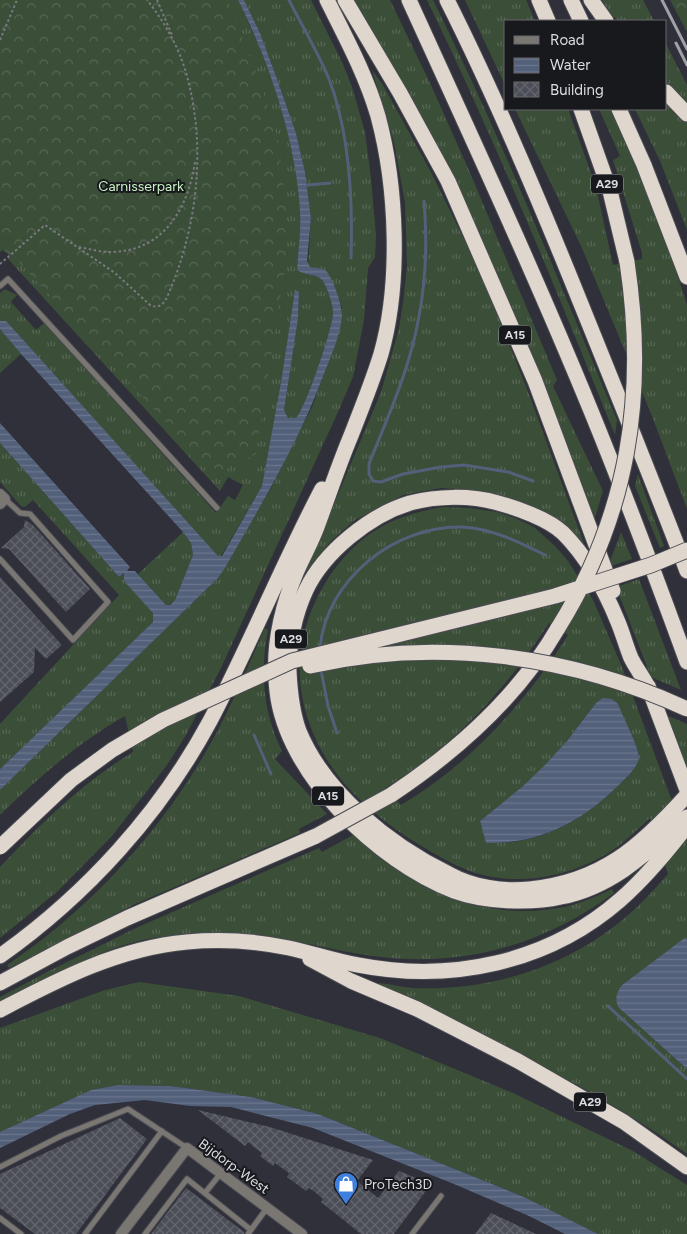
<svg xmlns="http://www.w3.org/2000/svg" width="687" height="1234" viewBox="0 0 687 1234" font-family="Figtree,sans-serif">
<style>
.grass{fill:url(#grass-tufts);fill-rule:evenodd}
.forest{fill:url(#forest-crowns)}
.water{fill:url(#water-rules)}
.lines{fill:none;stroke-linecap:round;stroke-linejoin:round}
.stream{stroke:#53607a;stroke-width:3}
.building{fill:url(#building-cross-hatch)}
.lane-casing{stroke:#4b4c54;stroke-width:7}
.street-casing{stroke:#4b4c54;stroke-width:12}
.highway-casing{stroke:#4b4c54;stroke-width:17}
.path{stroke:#797a81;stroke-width:2;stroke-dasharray:2.5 2.5;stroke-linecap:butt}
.lane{stroke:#7a7772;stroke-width:5}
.street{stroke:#7a7772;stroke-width:10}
.highway{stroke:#dfd7cd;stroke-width:15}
.rail{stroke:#a0a1a8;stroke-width:3}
.highway-bridge-casing{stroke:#4b4c54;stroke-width:17;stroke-linecap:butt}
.highway-bridge{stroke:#dfd7cd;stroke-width:15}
.labels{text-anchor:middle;stroke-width:4;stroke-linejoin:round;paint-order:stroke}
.shield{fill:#18191d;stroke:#a0a2a7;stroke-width:1}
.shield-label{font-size:12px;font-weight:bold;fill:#dbdce2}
.park-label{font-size:14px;fill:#c9f1c2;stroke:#18191d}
.street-label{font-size:14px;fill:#dbdce2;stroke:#18191d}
.poi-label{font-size:14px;fill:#dbdce2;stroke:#18191d;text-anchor:start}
</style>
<defs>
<pattern id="grass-tufts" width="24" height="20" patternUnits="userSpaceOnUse" patternTransform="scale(1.25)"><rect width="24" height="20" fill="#3b4e38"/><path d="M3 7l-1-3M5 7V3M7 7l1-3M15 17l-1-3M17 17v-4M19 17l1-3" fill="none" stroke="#576754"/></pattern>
<pattern id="forest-crowns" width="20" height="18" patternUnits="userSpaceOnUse" patternTransform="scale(1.25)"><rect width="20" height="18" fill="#3b4e38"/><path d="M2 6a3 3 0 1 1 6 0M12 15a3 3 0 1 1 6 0" fill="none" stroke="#576754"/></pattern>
<pattern id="water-rules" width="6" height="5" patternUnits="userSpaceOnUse" patternTransform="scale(1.25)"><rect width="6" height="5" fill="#53607a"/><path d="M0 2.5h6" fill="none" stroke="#6b768d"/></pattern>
<pattern id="building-cross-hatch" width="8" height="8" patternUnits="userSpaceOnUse" patternTransform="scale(1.25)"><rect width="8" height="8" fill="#4b4d57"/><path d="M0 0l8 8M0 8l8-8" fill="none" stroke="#64666f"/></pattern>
</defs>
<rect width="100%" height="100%" fill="#2f3039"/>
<!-- grass -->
<path class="grass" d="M160 0H238C269 63 297 142 300 213 301 231 298 251 297 270 304 276 316 273 322 280 327 287 333 304 333 313 333 327 305 410 296 418H288L284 410 298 319 299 292 295 291 281 382 262 486 221 556H218L2 321H0V293L5 289 17 295 11 302 36 330 44 323 216 513 228 496 235 500 243 485 228 477 220 491 8 259 44 227Z
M244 0H311L343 64 352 87 365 132 371 178 376 235 375 257 368 268 364 320 353 377 338 412 221 668 186 735 167 765 112 836 58 891 0 938V867C40 824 83 782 133 752L125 716C79 742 38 778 0 815V790L218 578 225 568 272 486 312 407 335 344 342 316V308L340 302 322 269 310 267 308 265 311 218 305 172 296 133 276 76 260 33Z
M350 0H390L431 85 471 175 557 380 553 386 603 491 593 524 535 368Z
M427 0H433C501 137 558 279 617 420L615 435C556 289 496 142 427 0Z
M465 0H526L535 21H506V87Z
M602 0H643L654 21H618L615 17 613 18Z
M666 44 687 85V230L660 161 635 109H666Z
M372 70 383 85 432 174 481 274 527 389 589 557 537 509 523 502 482 491 441 488 403 495 355 520 331 541 320 554 297 592 381 392 399 328 403 303 407 266 405 203 394 142Z
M515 109H568L596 187 613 265 642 259V253L613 160 620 156 599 109H610L638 170 671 255 687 305V509L652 416 582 248Z
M0 329 21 354 0 373Z
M0 443 119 577 125 573 153 613V622L0 769V724L119 595 33 500 25 507 21 506 0 482Z
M638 474 664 546 660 548 635 486Z
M443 507 470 508 497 512 515 518 534 527 555 546 568 561 593 600 622 667 687 841V941L685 938 622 985 617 992 618 1007 687 1069V1154C592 1085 483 1037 378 985L379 983C390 984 401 987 413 988 485 991 559 970 616 925 636 910 652 892 668 874L650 818C638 829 626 841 613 850 573 876 521 887 475 873 455 866 436 855 418 844 383 822 350 796 327 760 314 739 304 714 301 689 292 631 326 561 376 530 396 517 420 511 443 507ZM549 623 568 635C526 702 470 764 401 805L385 788C454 746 506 690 549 623ZM612 699 618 705C622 714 638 747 639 754 639 766 627 777 619 785 581 822 540 845 486 843L480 821C502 803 525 786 545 766 564 746 580 724 596 703Z
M183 532 191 543 193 555 175 600 169 605H166L138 574Z
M621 532 632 559 611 566 609 564Z
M639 579 681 690 651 677 616 587Z
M265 628 268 630C260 671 263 713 282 751L275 759 327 814 299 829 300 833 133 905 9 968 7 965C86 912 156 837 204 755 228 714 246 671 265 628Z
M666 715 687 724V771Z
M353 835C408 887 481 922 558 908 577 905 595 897 612 889L614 893C542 946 462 968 373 956 341 952 311 943 280 939 243 933 204 932 167 936 107 942 53 977 0 1004V997L47 972 138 927 319 848 322 852Z
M139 982 239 996 380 1038 513 1093 633 1151 687 1185V1234H598L524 1197 318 1114 251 1097 171 1086 118 1085 91 1090 0 1132V1028L105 990Z"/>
<!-- forest -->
<path class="forest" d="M0 0H227L231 8 262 88 278 139 286 206V262L256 454 245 460 231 464 219 480 20 263 3 250 0 252Z
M670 0H687V32Z"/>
<!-- water -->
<path class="water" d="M238 0H244L260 33 276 76 296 133 305 172 311 218 307 261 310 267C314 268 321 268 325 270 332 275 343 307 342 316 340 336 331 356 324 374 299 442 261 505 225 568L218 578 0 790V769L153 622V613L124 581V573L119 577 0 443V423L130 567 127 571H135L166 605H170L175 600 193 555 191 543 183 532 21 354 0 329V321H6L218 556H222L262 486 281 382 295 290 299 292 298 319 284 410 288 418H296C305 410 333 327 333 313 333 304 327 287 322 280 316 273 304 276 297 270 298 251 301 232 300 213 297 144 269 61 238 0Z
M603 698 612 699 618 704C622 715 640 749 639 758 637 768 626 778 619 785 581 822 541 844 486 843L480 821 522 787 545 765 567 741 596 703Z
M686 937 687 941V1069L618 1007C615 997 616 993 622 985Z
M118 1085 171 1086 251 1097 318 1114 524 1197 598 1234H565L529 1216 454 1184 313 1128 231 1107 190 1106 145 1100 95 1105 70 1114 0 1148V1132L91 1090Z"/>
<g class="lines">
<!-- stream -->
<path class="stream" d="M289 0C302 26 318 52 329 79 350 134 353 199 351 258
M308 185 330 183
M424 201C429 258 423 317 405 371 395 403 381 433 369 464V474L373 481 381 482 403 474 441 467 464 465 508 472 533 481
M320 648C326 580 394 526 461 527 491 528 519 542 545 555
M321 670 328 706 337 733
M254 735 271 774
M608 1006 687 1079"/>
</g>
<!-- building -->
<path class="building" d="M25 520 33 525 90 589 66 612 9 549 1 548 24 527Z
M0 577 62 645 46 659 35 648 34 672 0 702Z
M198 1110 270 1127 373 1160 357 1181 378 1198 399 1171 431 1184 394 1234H361L321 1202 323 1199 316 1193 309 1188 306 1191 287 1177 289 1173 275 1163 273 1166 260 1156 262 1153 255 1148 248 1142 245 1146Z
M120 1118 147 1139 76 1234H35L0 1208V1174Z
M186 1188 244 1232V1234H151Z
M491 1213 536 1234H475Z"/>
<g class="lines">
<!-- lane casing -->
<g class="lane-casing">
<path id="lane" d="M0 286 8 279 217 508
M0 559 73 640 108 602 30 514 20 513 5 499
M0 1167 61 1136 128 1109 187 1148
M205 1193 221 1173
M0 1218 21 1234
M85 1234 162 1131
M145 1234 187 1179 251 1230
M248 1234 267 1208
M412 1234 441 1196"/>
</g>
<!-- street casing -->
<g class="street-casing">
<path id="street" d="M0 494 5 499 0 504
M121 1234 187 1148 302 1234"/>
</g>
<!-- highway casing -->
<g class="highway-casing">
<path id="highway" d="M327 0C346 38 366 75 378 116 397 187 401 283 381 354 372 383 361 410 350 438 338 467 328 497 317 527 311 543 303 557 296 573 281 609 272 651 277 691 286 774 378 862 454 891 484 902 530 904 561 897 613 887 649 851 687 817
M345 0 400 93 448 181 535 381 613 591
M409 0C471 136 534 272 591 411 625 494 656 577 687 662
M447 0C497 99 540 202 581 304 617 393 653 482 687 571
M539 0 548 21
M571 0 581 21
M591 0 606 21
M666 92 687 114
M581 109 610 191 627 262
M619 109 644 165 687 277
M648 686 687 790
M648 687C643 677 636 668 631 658 626 646 623 634 618 622 605 590 587 557 563 533 548 519 517 508 498 503 470 495 437 496 410 503 370 515 324 552 306 590 294 616 289 643 289 671 290 692 292 712 299 731 325 794 390 845 449 874 473 887 503 892 530 889 601 882 640 847 687 795
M391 795C457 751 518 697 558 628
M0 956C86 895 160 814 210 721 250 645 282 565 322 489
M310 959 351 981 417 1009 518 1061 624 1122 687 1167
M0 983 67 947 127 918 316 836
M0 1010C59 979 119 948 187 942 220 939 256 941 289 948 312 953 335 961 358 965 451 983 548 963 620 900 645 878 666 853 686 827"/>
</g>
<!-- path -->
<path class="path" d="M157 0 172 35
M0 40 17 0
M79 247C89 249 100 252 110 252 163 252 188 209 195 162
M0 264 45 225 115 273 150 305C165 312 168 293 173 283 197 221 205 150 189 84 182 53 167 25 147 0"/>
<!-- lane -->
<use href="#lane" class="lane"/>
<!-- street -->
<use href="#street" class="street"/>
<!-- highway -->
<use href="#highway" class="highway"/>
<!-- rail -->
<path class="rail" d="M662 0 687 49
M676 43 687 65"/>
<!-- highway-bridge casing -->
<g class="highway-bridge-casing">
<path id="highway-bridge" d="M558 628C629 514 647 394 627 262
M310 666C436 637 571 655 687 709
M316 836 391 795
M0 847 71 780 112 750 163 720 292 661 555 596 651 565 687 550"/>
</g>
<!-- highway-bridge -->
<use href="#highway-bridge" class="highway-bridge"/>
</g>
<!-- icons -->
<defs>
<g id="shop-pin" transform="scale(1.25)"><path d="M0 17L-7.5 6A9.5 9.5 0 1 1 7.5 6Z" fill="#3f7fe0" stroke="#18191d"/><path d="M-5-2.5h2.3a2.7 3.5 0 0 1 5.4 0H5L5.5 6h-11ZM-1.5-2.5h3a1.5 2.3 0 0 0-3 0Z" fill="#fff"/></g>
</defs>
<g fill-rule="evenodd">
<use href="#shop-pin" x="346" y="1184"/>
</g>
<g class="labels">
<!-- shield labels -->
<g class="shield">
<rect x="591" y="174.5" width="32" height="19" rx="4"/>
<rect x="499" y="325.5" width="32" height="19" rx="4"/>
<rect x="275" y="629.5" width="32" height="19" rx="4"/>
<rect x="312" y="786.5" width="32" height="19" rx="4"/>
<rect x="574" y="1092.5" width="32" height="19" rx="4"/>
</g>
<g class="shield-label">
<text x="607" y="188">A29</text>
<text x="515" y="339">A15</text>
<text x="291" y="643">A29</text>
<text x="328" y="800">A15</text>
<text x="590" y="1106">A29</text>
</g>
<!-- park labels -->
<g class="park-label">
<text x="141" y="191">Carnisserpark</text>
</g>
<!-- street labels -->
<g class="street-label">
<text transform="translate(234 1166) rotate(36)" y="5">Bijdorp-West</text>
</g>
<!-- poi labels -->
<g class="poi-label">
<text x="364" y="1189">ProTech3D</text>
</g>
</g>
<!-- legend -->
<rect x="504" y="20" width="162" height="90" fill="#18191d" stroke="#66676c"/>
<rect x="514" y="36" width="25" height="8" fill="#7a7772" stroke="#66676c"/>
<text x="550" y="45" font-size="15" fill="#dbdce2">Road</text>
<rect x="514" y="58" width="25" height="15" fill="url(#water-rules)" stroke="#66676c"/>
<text x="550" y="70" font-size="15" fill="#dbdce2">Water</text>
<rect x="514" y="82" width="25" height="15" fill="url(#building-cross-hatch)" stroke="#66676c"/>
<text x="550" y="95" font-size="15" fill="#dbdce2">Building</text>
</svg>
